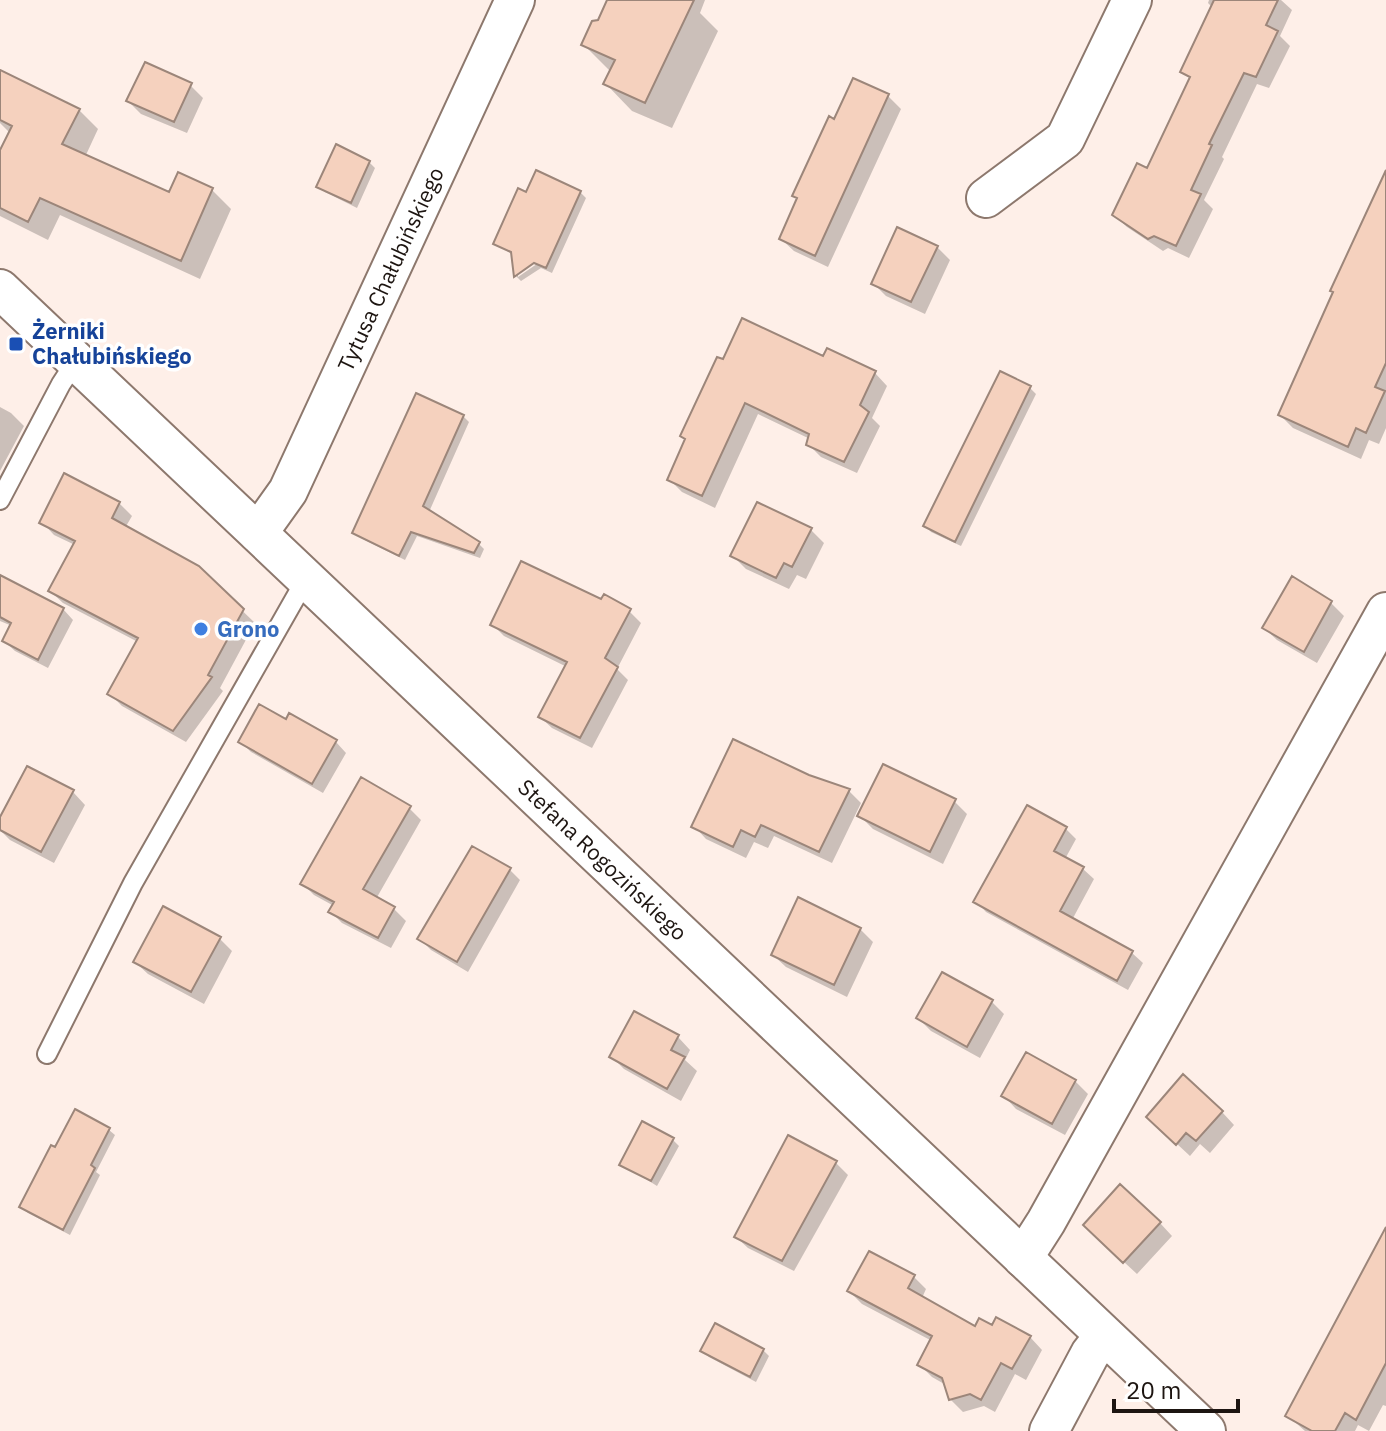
<svg xmlns="http://www.w3.org/2000/svg" width="1386" height="1431" viewBox="0 0 1386 1431" font-family="'IBM Plex Sans',sans-serif">
<style>
.shadow{fill:#0003;fill-rule:evenodd}
.building{fill:#f5d1be;stroke:#9c867a;stroke-width:2}
.lines{fill:none;stroke-linecap:round;stroke-linejoin:round}
.lane-casing{stroke:#8d786d;stroke-width:22}
.street-casing{stroke:#8d786d;stroke-width:42}
.lane{stroke:#fff;stroke-width:18}
.street{stroke:#fff;stroke-width:38}
.transit-dot{fill:#1a4fb4;stroke:#fff;stroke-width:3}
.shop-dot{fill:#3f7fe0;stroke:#fff;stroke-width:3}
.labels{text-anchor:middle;stroke-width:7;stroke-linejoin:round;paint-order:stroke}
.street-label{font-size:22px;fill:#1d1511;stroke:#fff}
.transit-label{font-size:22px;font-weight:bold;fill:#164399;stroke:#fff;text-anchor:start}
.shop-label{font-size:22px;font-weight:bold;fill:#366cbe;stroke:#fff;text-anchor:start}
</style>
<rect width="100%" height="100%" fill="#feefe8"/>
<!-- shadow -->
<path class="shadow" d="M628 0H705L700 13 718 31 672 128 632 111 606 84 611 72 584 45 599 22Z
M1209 0H1281L1292 10 1280 36 1290 46 1269 88 1257 84 1222 157 1224 159 1204 200 1213 209 1189 258 1168 248 1163 251 1127 227 1114 215 1148 171 1191 80 1182 71 1213 8 1208 3Z
M190 85 203 98 187 133 141 114 128 101Z
M0 95 79 110 98 129 85 157 170 194 179 175 212 190 231 209 200 279 60 215 48 240 0 216V155L10 133 0 123Z
M888 96 901 109 828 267 794 251 781 239 799 200 794 195 835 122Z
M369 162 375 168 357 208 325 192 319 186Z
M1386 174V428L1379 444 1369 440 1361 459 1293 428 1280 415Z
M580 192 586 198 552 273 541 268 521 281 516 276 513 255 495 243 527 195ZM542 256 544 259 518 277V272Z
M937 247 950 260 925 314 886 296 873 283Z
M824 359 875 373 887 386 872 418 880 426 857 473 821 457 808 444 810 439 758 414 715 508 682 492 669 479 687 440 683 435Z
M1001 373 1030 388 1036 394 961 546 931 532 926 526Z
M0 407 11 413 24 426 0 471Z
M463 416 469 422 429 512 478 543 484 549 480 558 417 536 405 560 361 538 355 532Z
M119 503 132 516 125 528 197 567 255 623 220 688 223 691 186 742 122 706 109 693 138 642 63 603 50 591 75 545 54 535 42 522Z
M811 530 824 543 806 579 797 575 789 589 746 569 733 556Z
M0 577 63 609 73 620 48 668 15 651 4 641 12 626 0 621Z
M1293 579 1331 603 1344 616 1317 663 1277 640 1264 628Z
M602 601 629 611 641 623 617 669 628 680 592 748 552 728 540 717 567 667 504 636 492 624Z
M240 741 336 742 346 753 323 793 251 752Z
M809 777 849 791 861 803 832 863 774 836 768 848 754 842 746 858 706 839 694 826Z
M73 792 85 805 54 863 10 840 0 830V821Z
M954 801 967 814 943 864 873 829 860 816Z
M409 808 421 820 376 899 394 909 406 921 391 948 342 923 330 911 334 906 314 895 302 883Z
M1066 829 1076 839 1065 859 1083 869 1094 879 1072 920 1132 953 1143 963 1128 990 986 912 976 901Z
M509 869 520 880 468 972 431 950 420 939Z
M860 929 873 942 847 997 786 967 773 955Z
M219 938 232 951 204 1004 148 974 135 962Z
M991 1001 1004 1014 980 1058 931 1031 918 1018Z
M678 1037 690 1050 685 1060 697 1071 681 1101 624 1069 612 1057Z
M1075 1081 1088 1094 1065 1135 1016 1109 1004 1096Z
M1222 1112 1234 1125 1210 1153 1200 1144 1190 1156 1162 1130Z
M109 1130 115 1135 96 1172 100 1175 70 1235 28 1213 22 1207 56 1150Z
M788 1138 836 1163 848 1175 794 1271 748 1248 736 1237Z
M673 1140 679 1146 657 1186 622 1164Z
M1160 1223 1172 1236 1137 1274 1098 1238Z
M1386 1272V1406L1383 1405 1369 1431 1358 1425 1355 1431H1305L1288 1416Z
M914 1277 926 1289 922 1298 975 1328H992L1030 1337 1042 1350 1026 1380 1015 1374 995 1412 984 1406 963 1412 950 1399 946 1385 932 1377 919 1364 932 1341 862 1304 849 1291Z
M763 1350 769 1356 756 1382 709 1357 703 1351Z"/>
<!-- building -->
<path class="building" d="M607 0H694L645 103 603 84 615 60 581 45 592 21 598 20Z
M1214 0H1278L1266 25 1278 31 1256 77 1244 73 1209 144 1212 145 1191 190 1201 194 1176 246 1154 236 1148 239 1112 215 1137 163 1147 168 1190 77 1180 72Z
M145 62 192 83 174 122 126 101Z
M0 70 80 109 62 144 169 192 178 172 213 188 181 261 40 198 28 222 0 208V150L12 126 0 120Z
M853 78 889 94 815 256 779 239 797 198 792 196 829 116 834 119Z
M336 144 370 161 351 203 316 187Z
M536 170 581 191 546 268 534 263 514 277 511 252 493 244 518 188 526 192Z
M1386 170V363L1375 387 1385 391 1366 433 1356 428 1348 447 1278 415 1333 292 1330 291Z
M897 227 938 246 911 302 871 284Z
M742 318 823 356 827 348 876 371 860 405 869 412 844 462 806 445 809 434 745 403 702 496 667 480 685 439 680 436 717 357 723 359Z
M1000 371 1031 386 955 542 923 526Z
M416 393 464 415 423 506 480 542 474 553 411 532 399 556 352 533Z
M64 473 120 502 112 518 199 566 244 609 208 675 212 677 173 731 107 694 138 638 48 591 75 541 39 523Z
M757 502 812 528 792 567 784 563 776 578 730 556Z
M521 561 601 599 604 594 631 609 605 658 618 667 580 738 538 717 567 662 490 625Z
M0 575 64 608 38 660 2 641 11 623 0 617Z
M1292 576 1332 601 1304 652 1262 628Z
M259 704 286 719 289 713 337 740 312 784 238 742Z
M733 739 809 775 850 789 819 852 761 825 755 837 741 830 733 847 691 827Z
M883 764 956 799 930 852 857 816Z
M27 766 74 790 41 852 0 830V817Z
M361 777 411 806 363 889 395 907 378 938 328 912 334 902 300 884Z
M1027 805 1067 827 1054 851 1084 867 1060 911 1133 951 1117 981 973 902Z
M472 846 511 868 457 962 417 939Z
M798 897 861 928 834 985 771 955Z
M163 906 221 937 191 992 133 962Z
M942 972 993 1000 967 1047 916 1018Z
M634 1011 679 1035 671 1050 685 1057 667 1089 609 1057Z
M1026 1052 1076 1080 1052 1124 1001 1096Z
M1183 1074 1223 1111 1196 1141 1186 1133 1176 1145 1146 1117Z
M75 1109 110 1128 91 1165 95 1168 63 1230 19 1207 51 1145 55 1147Z
M642 1121 674 1138 651 1181 619 1165Z
M788 1135 837 1161 782 1261 734 1237Z
M1120 1184 1161 1222 1123 1263 1083 1225Z
M1386 1227V1363L1356 1420 1345 1413 1335 1431H1312L1285 1416Z
M869 1251 915 1275 908 1288 975 1326 979 1318 992 1325 996 1317 1031 1336 1012 1369 1001 1363 981 1400 970 1394 949 1400 942 1378 917 1365 932 1336 847 1291Z
M715 1323 764 1349 750 1377 700 1351Z"/>
<g class="lines">
<!-- lane casing -->
<g class="lane-casing">
<path id="lane" d="M0 500 61 384 76 361
M47 1054 133 883 306 579"/>
</g>
<!-- street casing -->
<g class="street-casing">
<g id="street">
<path d="M986 198 1065 139 1132 0"/>
<path id="s1" d="M0 289 1206 1431"/>
<path id="s2" d="M258 533 288 491 515 0"/>
<path d="M1023 1258 1046 1222 1386 612"/>
<path d="M1049 1431 1090 1354 1104 1336"/>
</g>
</g>
<!-- lane -->
<use href="#lane" class="lane"/>
<!-- street -->
<use href="#street" class="street"/>
</g>
<!-- markers -->
<rect class="transit-dot" x="8" y="336" width="16" height="16" rx="4"/>
<circle class="shop-dot" cx="201" cy="629" r="8"/>
<g class="labels">
<!-- street labels -->
<g class="street-label">
<text dy="8" stroke="none"><textPath href="#s2" startOffset="296">Tytusa Chałubińskiego</textPath></text>
<text dy="8" stroke="none"><textPath href="#s1" startOffset="830">Stefana Rogozińskiego</textPath></text>
</g>
<!-- transit labels -->
<g class="transit-label">
<text x="32" y="339">Żerniki<tspan x="32" dy="25">Chałubińskiego</tspan></text>
</g>
<!-- shop labels -->
<g class="shop-label">
<text x="217" y="637">Grono</text>
</g>
</g>
<!-- scale -->
<path d="M1114 1399v12h124v-12" fill="none" stroke="#1d1511" stroke-width="4"/>
<text x="1126" y="1399" font-size="24" fill="#1d1511" stroke="#ffffff" stroke-width="6" paint-order="stroke">20 m</text>
</svg>
